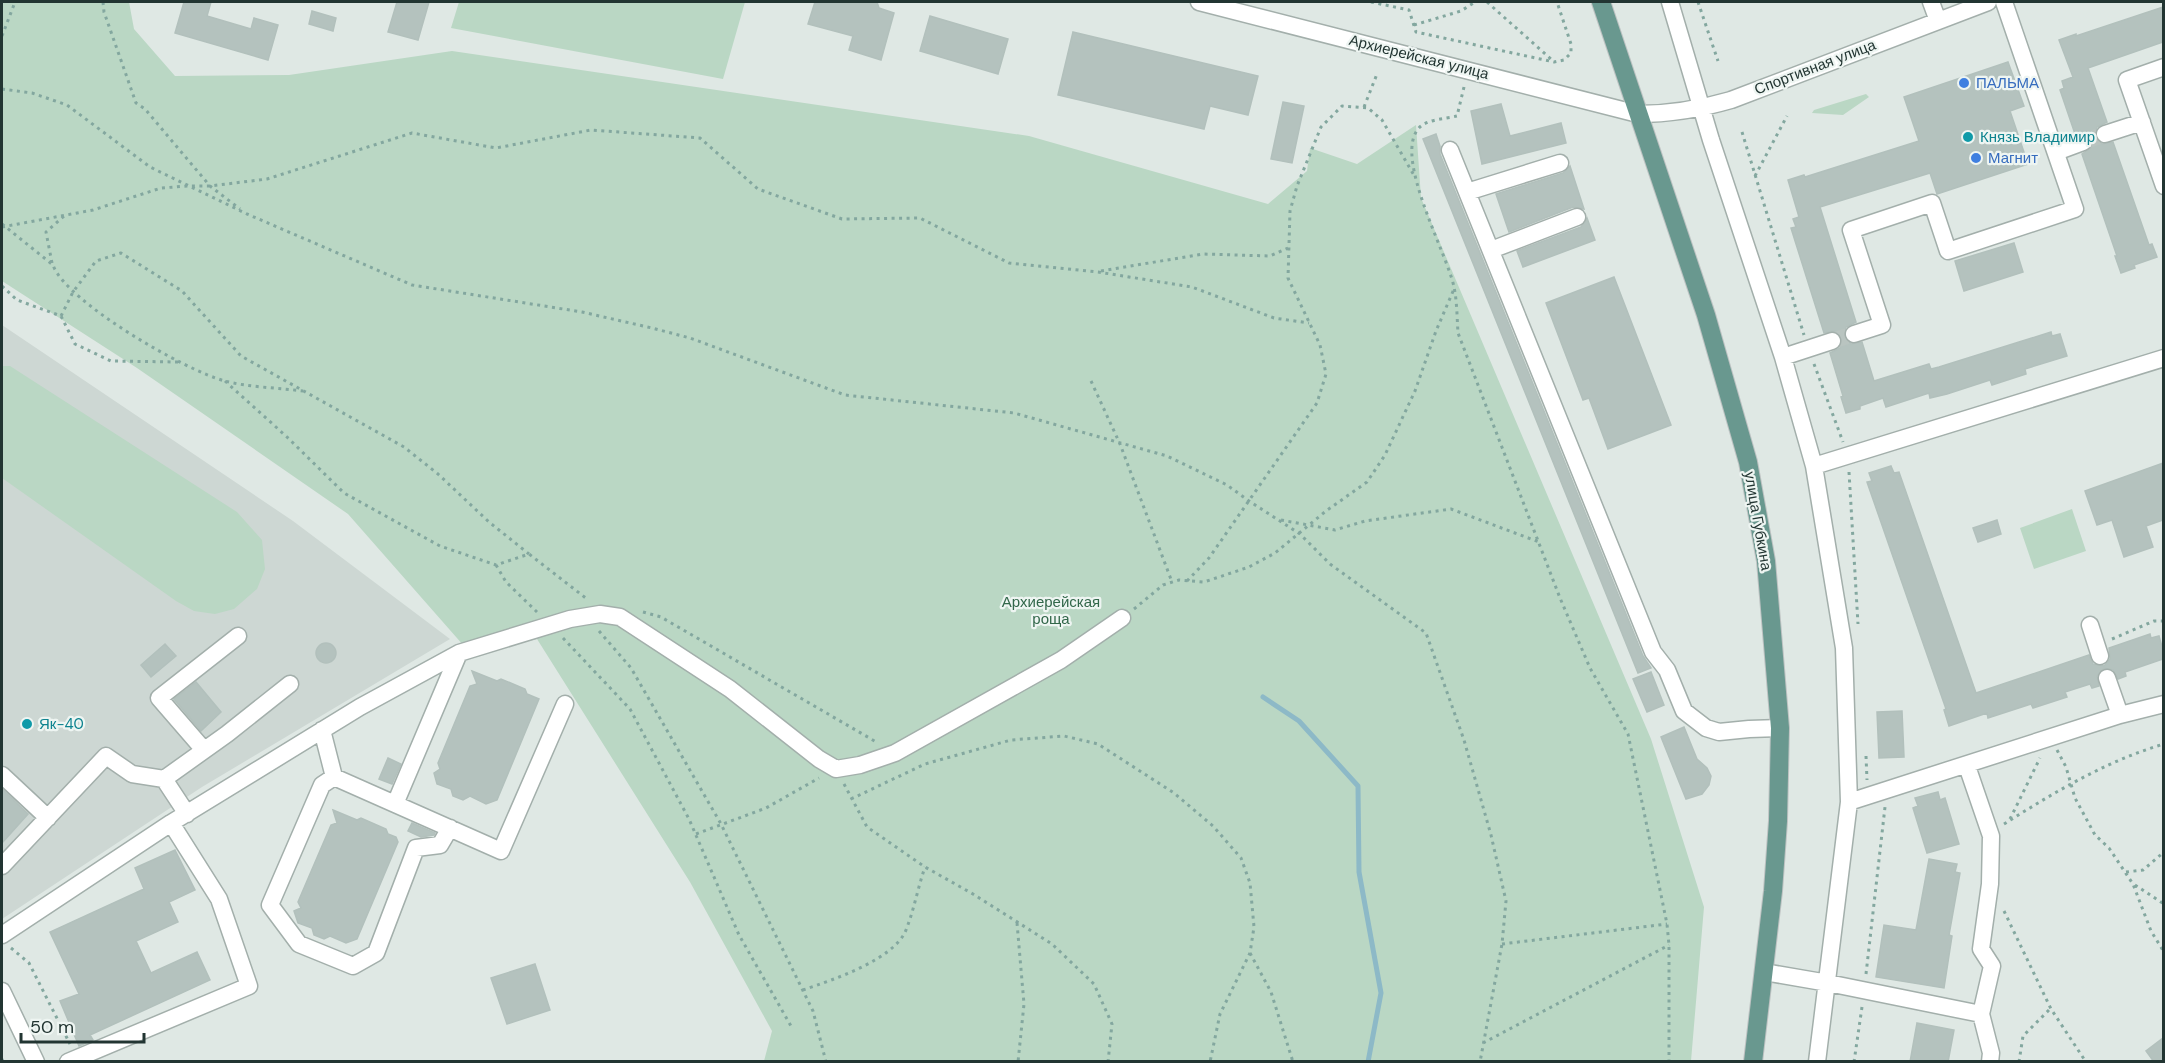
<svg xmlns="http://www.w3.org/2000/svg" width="2165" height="1063" viewBox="0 0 2165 1063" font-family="'DM Sans',sans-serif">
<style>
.built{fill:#cdd7d3}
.green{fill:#bad7c4}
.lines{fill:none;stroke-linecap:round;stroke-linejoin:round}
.stream{stroke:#8db9c7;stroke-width:5}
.building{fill:#b4c2be;stroke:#b2c0bc;stroke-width:1.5}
.minor-tunnel{stroke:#b9c4c0;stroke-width:16;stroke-dasharray:16 8;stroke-linecap:butt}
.minor-casing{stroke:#a3afab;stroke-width:19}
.major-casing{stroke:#bdc2c2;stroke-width:20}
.path{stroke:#83a79f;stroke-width:3;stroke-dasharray:3 4.5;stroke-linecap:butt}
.minor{stroke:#fff;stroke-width:16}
.major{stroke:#69988f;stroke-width:18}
.shop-dot{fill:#3f7fe0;stroke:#eef5f2;stroke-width:2}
.culture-dot{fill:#0f9aa8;stroke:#eef5f2;stroke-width:2}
.labels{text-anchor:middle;stroke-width:4.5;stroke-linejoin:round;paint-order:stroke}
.street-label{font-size:15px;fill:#223532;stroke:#eef5f2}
.shop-label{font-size:15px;fill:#366cbe;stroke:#eef5f2;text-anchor:start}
.culture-label{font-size:15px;fill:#0d838f;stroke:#eef5f2;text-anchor:start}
.park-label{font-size:15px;fill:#32674a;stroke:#eef5f2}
</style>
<rect width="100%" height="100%" fill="#dfe8e4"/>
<!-- built -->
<path class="built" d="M2 325 293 521 450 639 202 787 2 919Z"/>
<!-- green -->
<path class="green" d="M2 2H129L134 29 175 76 289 75 452 51 1029 136 1268 204 1307 171 1310 148 1357 164 1416 125 1421 198 1651 739 1704 907 1691 1061H764L772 1031 690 882 537 639 471 654 348 514 137 368 2 281Z
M459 2H745L723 79 451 28Z
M1866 94 1869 97 1843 115 1812 113 1814 110Z
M10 366 237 512 262 540 265 569 257 589 234 609 215 614 194 611 176 601 2 478V366Z
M2072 509 2086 551 2034 569 2020 528Z"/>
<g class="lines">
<!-- stream -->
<path class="stream" d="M1263 697 1299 721 1358 786 1359 872 1381 993 1368 1062"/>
</g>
<!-- building -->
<path class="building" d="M184 2H211L207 16 251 29 254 18 278 25 268 60 175 33Z
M397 2H429L418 40 388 32Z
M815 2H877L879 8 894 13 881 60 849 50 853 36 808 24Z
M2163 7V42L2088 68 2107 122 2097 127 2095 138 2102 144 2113 142 2149 245 2152 244 2157 257 2134 265 2135 268 2121 273 2115 256H2117L2082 154 2091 148 2093 139 2085 132 2075 134 2060 90 2064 88 2062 81 2073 77 2059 40 2076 34V36Z
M312 11 336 18 333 31 309 24Z
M930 16 1008 39 998 74 920 51Z
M1073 32 1258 76 1248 115 1210 106 1204 129 1058 95Z
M2008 62 2024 106 2010 111 2028 164 1937 194 1930 173 1820 207 1856 322 1846 327 1844 337 1851 344 1862 342 1874 381 1929 364 1931 369 1939 367 2051 332 2052 336 2060 334 2067 356 2025 369 2026 374 1992 385 1990 380 1947 394 1930 398 1929 393 1886 407 1883 398 1860 406V409L1846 413 1841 397 1843 396 1830 353 1840 348 1842 338 1835 331 1824 333 1791 228 1796 227 1793 219 1799 217 1788 180 1804 175 1805 177 1919 141 1904 97Z
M1283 102 1304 106 1292 163 1271 159Z
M1501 104 1510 136 1561 123 1566 143 1482 164 1471 111Z
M1436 134 1440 146V154L1643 656 1651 668 1638 673 1423 139Z
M1570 166 1584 209 1573 207 1509 232 1496 194 1563 173Z
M1587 218 1595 240 1523 267 1517 251 1581 227Z
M2014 243 2023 272 1964 291 1955 261Z
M1614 277 1671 425 1608 449 1589 398 1583 400 1546 303Z
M2163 463V520L2146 526 2153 547 2124 557 2112 520 2097 525 2085 491Z
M1891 466 1894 473 1899 472 1976 693 2089 655 2093 664 2104 666 2110 659 2109 648 2150 634 2151 638 2159 636 2163 650V659L2125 672 2126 676 2118 679 2113 670 2104 668 2097 676 2099 686 2092 688 2090 684 2065 692 2067 697 2033 708 2031 704 1988 718 1987 713 1949 726 1944 710 1946 709 1867 482 1872 481 1869 473Z
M1997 520 2001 534 1978 542 1973 528Z
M316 653a10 10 0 1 1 20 0a10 10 0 1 1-20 0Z
M165 644 176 656 151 677 141 665Z
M472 671 497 681 501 679 525 689 527 694 539 699 497 800 486 804 470 796 463 800 453 796 451 789 437 784 434 773 440 769 438 763 470 686 477 684Z
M1651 672 1664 705 1647 712 1633 679Z
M196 682 221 712 201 731 174 699Z
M1902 711 1904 757 1879 758 1877 712Z
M1684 727 1697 759 1707 768 1711 776 1709 785 1702 794 1686 799 1661 737Z
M388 758 401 764 392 784 379 779Z
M2 789 28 814 2 843Z
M1938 792 1940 800 1945 798 1959 844 1927 853 1913 808 1918 806 1915 798Z
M333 810 357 820 361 818 386 829 388 834 396 837 398 842 357 939 346 943 330 936 324 939 314 935 312 928 298 923 294 911 301 908 298 902 331 825 337 823Z
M412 823 435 833 434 835 421 837 408 831Z
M175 850 195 890 169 902 178 922 136 941 151 973 197 952 210 980 90 1035 93 1040 79 1046 60 1001 79 994 50 932 144 889 135 868Z
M1929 859 1957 864 1955 872 1960 873 1949 935 1952 936 1944 988 1876 977 1884 925 1916 930Z
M535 964 550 1010 507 1024 491 978Z
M1917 1023 1954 1030 1948 1062H1910Z
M2163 1038V1062H2154L2146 1051Z"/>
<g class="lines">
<!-- minor-tunnel -->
<path class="minor-tunnel" d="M2083 142 2105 134
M1832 341 1854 334"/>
<!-- minor casing -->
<g class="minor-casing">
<path id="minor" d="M1199 2 1638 114C1671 114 1700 109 1731 100L1988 2
M1670 2 1711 140 1783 357 1814 466 1844 648 1849 802 1817 1062
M1931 2 1938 21
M2164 67 2127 80 2164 186
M2105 134 2142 122
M1450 150 1653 652 1667 670 1684 711 1706 728 1719 732 1749 729 1780 728
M2056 152 2083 142
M1467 192 1560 163
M1491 250 1577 217
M1854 334 1882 325 1851 230 1932 203 1948 251 2075 209 2004 2
M1783 357 1832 341
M1814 466 2164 358
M2090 625 2100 656
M2107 678 2120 715
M322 730 334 777 501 851 565 704
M204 750 159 698 238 636
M1967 766 1991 836 1990 884 1981 949 1992 966 1981 1014
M2 775 48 818
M334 777 322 785 270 905 299 944 353 966 376 953 416 848 440 845 450 828
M164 779 187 814
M1849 802 2120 715 2164 704
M395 804 459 653
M2 866 106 756 132 774 164 779 227 734 290 684
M2 935 171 823 360 707 459 653 570 619 600 614 620 617 730 689 819 759 836 769 860 765 895 753 1061 660 1122 618
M1764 972 1828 983 1981 1014 1991 1053 1990 1062
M2 991 36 1062
M68 1062 249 986 219 899 171 823"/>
</g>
<!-- major casing -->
<g class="major-casing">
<path id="major" d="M1601 2 1706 315 1748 462 1766 561 1780 728 1778 821 1773 891 1753 1062"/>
</g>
<!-- path -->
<path class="path" d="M103 2 104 12 136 103 145 109 210 186 240 209
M1371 2 1409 10 1416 32 1554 62 1564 60 1571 53V44L1557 2
M1487 2 1553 61
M1698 2 1718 61
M1414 25 1461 11 1475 2
M2 36 15 2
M1464 87 1457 116C1445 119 1426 119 1418 129 1394 159 1447 253 1454 287 1457 301 1457 318 1458 333L1560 598 1590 668 1628 734 1667 924 1669 945V1062
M2 89 32 93 67 105 150 167 247 214 412 285 582 312 652 328 690 338 845 395 1014 413 1167 456 1227 485 1249 501 1300 534 1330 564 1426 633 1464 740 1491 835 1506 901 1502 944 1480 1062
M1364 107 1377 74
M1742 132 1804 335
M1755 176 1787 116
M2 224 53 265C66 302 186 371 225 381 246 387 280 388 303 391
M2 227 93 210 161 188 188 186H210L267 179 412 133 496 148 591 130 700 138 758 189 842 219 920 218 1009 263 1098 272 1192 287 1274 318 1309 323
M52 263 46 232 64 216
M1101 271 1203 254 1270 256 1288 248
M2 286 17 300 61 316 75 344 111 361 179 362
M61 316 73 292 96 261 121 253 182 291 241 356 404 447 438 474 489 522 529 554
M1814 364 1843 442
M225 381 287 437 344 493 440 546 496 565 529 554 587 599
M1091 381 1120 444 1172 582
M1849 472 1858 624
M1281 520 1335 530 1365 521 1451 509 1539 542
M496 565 506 582 537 612
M1187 581 1209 558 1317 403 1326 374 1320 345 1288 278 1290 211 1297 186 1321 127 1342 106 1368 108 1382 120 1415 177
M1134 609 1163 585 1179 580 1204 582 1249 567 1275 553 1326 511 1367 482 1385 455 1415 391 1436 331 1454 289
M643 612 661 617 878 743
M599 631 631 668 721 824 813 1011 826 1062
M563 638 630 709 689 819 739 935 791 1026
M2112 639 2154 621H2164
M2057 750 2066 767 2075 798 2095 835 2109 848 2133 884 2151 931 2164 952
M1866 756 1867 780
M844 784 867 827 925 867 973 894 1052 944 1094 984 1112 1024 1108 1062
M851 799 925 764 1011 740 1064 736 1098 744 1174 793 1213 826 1241 858 1250 883 1254 927 1250 953 1220 1014 1210 1062
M2010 819 2040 758
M2004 824C2055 792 2106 761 2164 744
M696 834 766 808 819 778
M2126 872 2143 870 2164 852
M2135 885 2164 904
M2004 911 2051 1009 2086 1062
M1017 923 1024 1004 1018 1062
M1502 944 1667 924
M11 948 29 963 70 1044
M1250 953 1271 992 1293 1062
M1866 974 1885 807
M803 990C832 980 894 960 906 930 914 910 918 887 925 867
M1483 1043 1669 945
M2 1059 3 1062
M1854 1062 1862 1007
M2019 1062 2023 1036 2050 1009"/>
<!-- minor -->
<use href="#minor" class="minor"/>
<!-- major -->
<use href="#major" class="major"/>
</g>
<!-- markers -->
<g class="shop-dot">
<circle cx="1964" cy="83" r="6"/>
<circle cx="1976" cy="158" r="6"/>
</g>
<g class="culture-dot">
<circle cx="1968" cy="137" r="6"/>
<circle cx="27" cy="724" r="6"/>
</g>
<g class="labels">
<!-- street labels -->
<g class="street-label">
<text transform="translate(1419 57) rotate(14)" y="5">Архиерейская улица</text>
<text transform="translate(1815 67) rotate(-21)" y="5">Спортивная улица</text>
<text transform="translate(1758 521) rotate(80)" y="5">улица Губкина</text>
</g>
<!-- shop labels -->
<g class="shop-label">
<text x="1976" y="88">ПАЛЬМА</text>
<text x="1988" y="163">Магнит</text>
</g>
<!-- culture labels -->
<g class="culture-label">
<text x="1980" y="142">Князь Владимир</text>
<text x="39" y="729">Як-40</text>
</g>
<!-- park labels -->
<g class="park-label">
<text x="1051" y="607">Архиерейская<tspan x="1051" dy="17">роща</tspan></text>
</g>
</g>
<!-- border -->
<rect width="2165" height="1063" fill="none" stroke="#223532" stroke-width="6"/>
<!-- scale -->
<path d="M21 1033v9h123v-9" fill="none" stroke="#223532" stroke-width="3"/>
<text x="30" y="1033" font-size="18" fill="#223532" stroke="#eef5f2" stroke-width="4.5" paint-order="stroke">50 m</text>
</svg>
